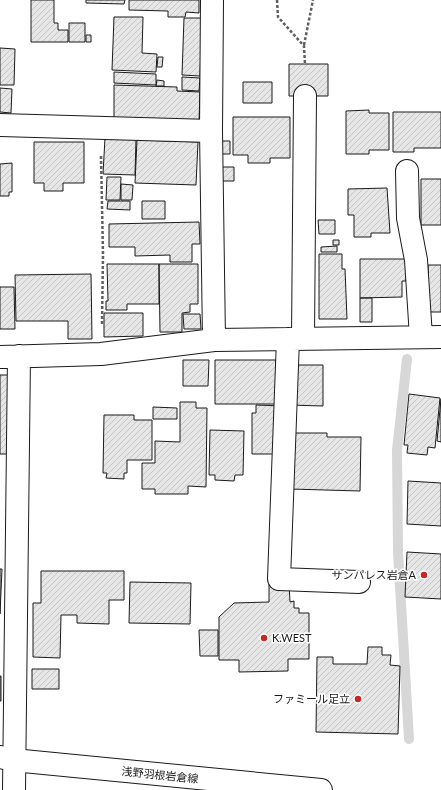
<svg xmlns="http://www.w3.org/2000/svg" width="441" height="790" viewBox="0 0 441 790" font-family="Lato,'Noto Sans JP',sans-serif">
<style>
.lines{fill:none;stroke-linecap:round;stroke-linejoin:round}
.stream{stroke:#d7d7d7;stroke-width:10}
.building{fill:url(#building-hatch);stroke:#1a1a1a}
.minor-casing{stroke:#1a1a1a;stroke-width:24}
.major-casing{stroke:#1a1a1a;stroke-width:24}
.path{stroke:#5f5f5f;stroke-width:2.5;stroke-dasharray:3 2;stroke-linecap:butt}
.minor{stroke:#fff;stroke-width:22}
.major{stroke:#fff;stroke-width:22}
.poi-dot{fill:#c62828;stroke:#fff;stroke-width:1.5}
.labels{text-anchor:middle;stroke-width:3;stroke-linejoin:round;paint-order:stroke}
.poi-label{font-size:11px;fill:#1a1a1a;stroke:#fff;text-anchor:end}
.street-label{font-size:11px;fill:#1a1a1a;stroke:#fff}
</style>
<defs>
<pattern id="building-hatch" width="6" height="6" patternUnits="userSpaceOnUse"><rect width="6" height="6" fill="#e6e6e6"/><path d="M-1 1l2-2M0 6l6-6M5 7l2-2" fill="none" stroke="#c5c5c5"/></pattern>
</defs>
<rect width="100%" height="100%" fill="#fff"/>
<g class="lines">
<!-- stream -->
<path class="stream" d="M407 359 397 450 398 552 409 739"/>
</g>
<!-- building -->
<path class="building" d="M31 0H54V23H58V30H68V42H31Z
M86 0H125L124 4 86 3Z
M129 0H199V13L186 12 185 17H168V11L129 10Z
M114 17H143L142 53 157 54 156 72 112 70Z
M184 18H202L200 76 182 75Z
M69 23H85V42H69Z
M86 35H91V42H86Z
M0 48 15 49 14 85H0Z
M158 57H163L162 67H157Z
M289 64H328V96H289Z
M114 72 156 74V85L114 83Z
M182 77 200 78 199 91 182 90Z
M157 80 164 81V86H156Z
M243 82H272V103H243Z
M114 85 177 87V91L200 92 199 121 114 118Z
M0 88 12 89 11 113 0 112Z
M369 110V113H389V150H369V154H346V111Z
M393 112H441V148H414V152H393Z
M233 117H290V158H270V163H248V155H233Z
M105 138 136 139 135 175 103 174Z
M137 140 198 142 196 185 135 183Z
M221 141H230V154H221Z
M34 142H84V183H63V191H44V183H34Z
M12 163V192H9V196H0V164Z
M220 167H234V181H220Z
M107 177H121L120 200H106Z
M421 179H441V225H421Z
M121 184 133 185 132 200H121Z
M387 188 390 233H371V237H354V215H348V189Z
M108 201H130V210L107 209Z
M142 201H165V219H142Z
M318 220H335V234H319Z
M199 222 200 244H192V262H170V255L135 256V247H109V224Z
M333 240H339V245H333Z
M337 246V252H321V247Z
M319 254H342V269H345L347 319H319Z
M360 259H406V281H402V297L360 298Z
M107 264H159V304H127V310H106V301H108Z
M159 264H198V304H190V312L182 313V332H160Z
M428 265H441V312H429Z
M91 274 92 339H68V321H16L15 275Z
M0 287H14L15 329H0Z
M360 298H372V322H360Z
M104 313H143V336L104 337Z
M183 314H200L201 329H184Z
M183 360H209L208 386H183Z
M215 360H276V404H215Z
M289 365H323V406L289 405Z
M0 375H12L11 454H0Z
M409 394 440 398 435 448 428 447 427 455 407 453 408 445H404Z
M441 399V442L437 441Z
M180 402H196V408H207L206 487 188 486V494H155V489H142V463H155V441L180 442Z
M256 405 283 406 282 454H252V413H256Z
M153 407 177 408V419H153Z
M104 415H134V420H152V460H127V473H124V479L106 478 107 473H103Z
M210 430 244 431 243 475H235L234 481 215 480V475H209Z
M291 433H327V437H361L360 491 290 489Z
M408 481 441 483V526L407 524Z
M407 552 441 554V599L405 597Z
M0 569H2L0 614Z
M41 571H124V600H109V624L77 623V615H61L60 658 33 657V603H41Z
M130 582 191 583 190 624 129 623Z
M269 583H289L290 602 294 601V608H299V613H309V659H288V671L239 672V660H219V617L234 603 269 602Z
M199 630H218V656H200Z
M368 647H382V655H391L390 665 400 666 398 734 316 732 317 657H333V664H367Z
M32 669H59V689H32Z
M0 676H1V701H0Z"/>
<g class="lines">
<!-- minor casing -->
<g class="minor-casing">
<path id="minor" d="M212 0 211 131 214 340
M0 125 211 131
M407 171 408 218 416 260 421 337
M288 339 279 579 359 582
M303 339 305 96
M0 357 101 354 214 340 441 337
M14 790 19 356"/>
</g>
<!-- major casing -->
<g class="major-casing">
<path id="major" d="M0 757 13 760 321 790"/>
</g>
<!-- path -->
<path class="path" d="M277 0 278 17 304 46 305 64
M304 45 313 0
M101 156 103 254 102 325"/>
<!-- minor -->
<use href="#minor" class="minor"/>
<!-- major -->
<use href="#major" class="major"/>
</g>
<!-- markers -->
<g class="poi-dot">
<circle cx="424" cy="575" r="4"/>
<circle cx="264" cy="638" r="4"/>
<circle cx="358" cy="699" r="4"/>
</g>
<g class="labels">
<!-- poi labels -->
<g class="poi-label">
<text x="416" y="579">サンパレス岩倉A</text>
<text x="272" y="642" text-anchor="start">K.WEST</text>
<text x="350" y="703">ファミール足立</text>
</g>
<!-- street labels -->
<g class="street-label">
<text transform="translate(160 775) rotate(6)" y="4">浅野羽根岩倉線</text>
</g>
</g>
</svg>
